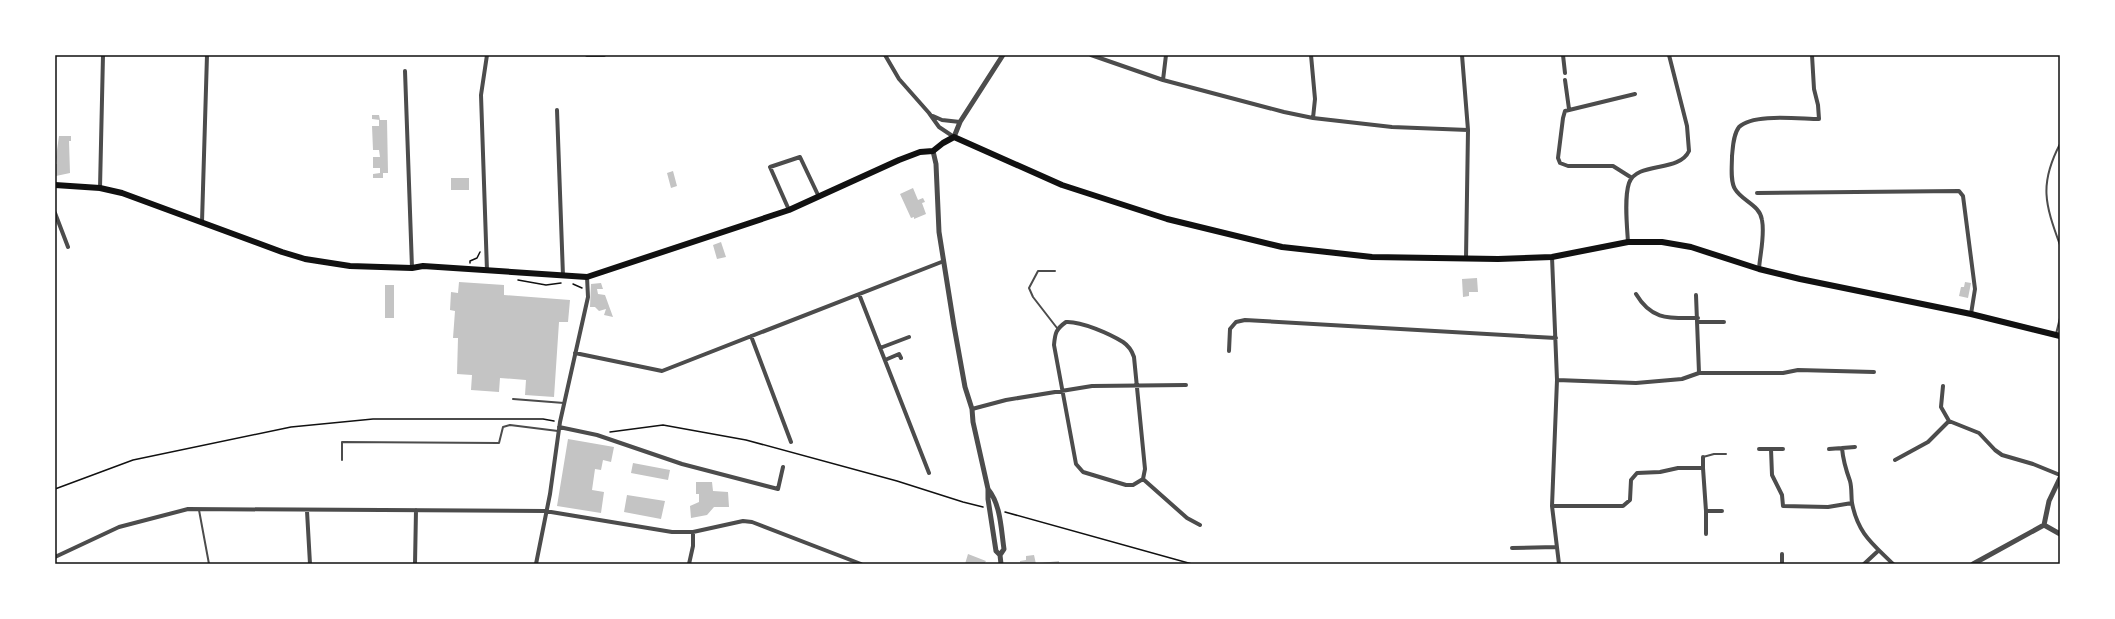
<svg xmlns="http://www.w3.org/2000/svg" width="2115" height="619" viewBox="0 0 2115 619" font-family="'Roboto Condensed',sans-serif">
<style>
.building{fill:#c4c4c4}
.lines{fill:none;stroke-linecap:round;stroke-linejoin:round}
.path{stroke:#111;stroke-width:1.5}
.service{stroke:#4c4c4c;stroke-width:2}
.minor{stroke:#4c4c4c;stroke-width:4}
.tertiary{stroke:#4c4c4c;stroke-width:5}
.primary{stroke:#111;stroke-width:6}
.neatline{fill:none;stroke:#111;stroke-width:1.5}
</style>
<rect width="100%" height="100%" fill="#fff"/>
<!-- building -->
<path class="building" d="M372 115H379L380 120 372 119Z
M379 120H387L388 173H383V178H373V174L380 173V168H373V157H380L379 150H373L372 126H379Z
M59 136H71V141H69L70 173 56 176 55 164H57L56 157Z
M673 171 677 186 671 188 667 173Z
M451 178H469V190H451Z
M913 188 918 200 923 198 925 202 922 203 926 214 914 219V217L911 218 900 194Z
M721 242 726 257 717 259 713 245Z
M1477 278 1478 292H1469V296L1463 297 1462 279Z
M459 282 504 285V295L570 300 568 322H559L554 397 525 395 526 380 500 378 499 392 471 390 472 375 457 374 458 338H453L455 311 450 310 451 292 458 293Z
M1965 282 1971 283 1968 298 1959 296 1961 287H1964Z
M601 283 603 289H597L598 294 605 295 613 317 604 315 606 309 599 311 595 307H590L591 284Z
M385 285H394V318H385Z
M568 439 614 447 611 462 603 460 601 470 595 469 592 490 604 492 601 513 557 506Z
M633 463 670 470 668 480 631 473Z
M696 482H712L713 491 728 492 729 507H714L707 515 691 518 690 506 699 502V494H696Z
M627 495 665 501 661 519 624 512Z
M968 554 986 561 984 564H965Z
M1034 555 1036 564H1020V561L1026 560V556Z
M1059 561V564H1041V563Z"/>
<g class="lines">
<!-- path -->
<path class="path" d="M470 263V261L477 258 480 252
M518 280 546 285 561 283
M573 284 582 288
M610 432 663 425 746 440 897 481 963 502 983 507
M55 489 133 460 291 427 373 419H543L554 421
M1005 512 1192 564"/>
<!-- service -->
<path class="service" d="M2060 144C2039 184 2045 204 2060 245
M1055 271H1038L1029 288 1033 297 1057 328
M2056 334 2060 318
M513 399 564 403
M1703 457 1714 454H1726
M342 460V442L499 443 503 427 510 425 558 431
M199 510 209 564"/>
<!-- minor -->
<path class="minor" d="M487 55 481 95 487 271
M587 55H604
M885 55 899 79 929 113 939 127 954 137
M1091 55 1163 80 1284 112 1313 118 1392 127 1468 130
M1311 55 1315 99 1313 118
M1462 55 1468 130 1466 259
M1563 55 1565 73
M405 71 412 268
M1163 80 1166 55
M1565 80 1569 109
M557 110 563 276
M933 116 942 120 960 122
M1632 178 1613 166H1568L1560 163 1558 158 1563 118 1565 111 1635 94
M100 188 103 55
M1757 193 1959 191 1963 196 1975 289 1971 314
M789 210 770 167 800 157 819 197
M55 213 68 247
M202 222 207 55
M1628 242C1627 226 1624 198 1629 183 1637 161 1679 173 1689 151L1687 126 1669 55
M1552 257 1557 380 1552 506 1559 564
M1759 269C1760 254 1765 236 1762 220 1760 205 1742 201 1735 189 1730 181 1732 166 1732 156 1733 147 1733 135 1739 127 1753 113 1800 119 1819 119L1818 105 1814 89 1812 55
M859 294 929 473
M1636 294C1652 321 1670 318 1698 318
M1696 295 1699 373
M1066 322C1081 321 1110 334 1123 342 1129 346 1132 351 1134 357L1145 469 1143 479 1133 485H1126L1083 472 1076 464 1054 345C1055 333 1056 329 1066 322Z
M1698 322H1724
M751 336 791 442
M880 348 909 337
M1229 351 1230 329 1236 322 1245 320 1556 338
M575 353 662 371 944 261
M885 360 899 354 901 358
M1557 380 1636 383 1682 379 1699 373H1783L1798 370 1874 372
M972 409 1006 400 1092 386 1186 385
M1949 421 1979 433 1995 450 2002 455 2033 464 2060 475
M559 427 597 435 682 464 778 489 783 467
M1842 448C1843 460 1846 470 1850 481 1852 488 1851 496 1852 503 1858 534 1873 544 1893 564
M1759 449H1783
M1771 449 1772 475 1782 495 1783 506 1828 507 1852 503
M1829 449 1855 447
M1895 460 1928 442 1949 421 1941 407 1943 386
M1703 468V457
M1143 479 1187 518 1200 525
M1552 506H1623L1630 500 1631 480 1637 473 1660 472 1678 468H1703L1706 511H1722
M307 511 310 564
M1706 511V534
M1512 548 1556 547
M55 557 119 527 188 509 545 511 672 532H693L743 521 752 522 861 564
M415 564 416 510
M536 564 550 494 560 422 588 297 587 277
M689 564 693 546V532
M1782 564V554
M1864 564 1878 551"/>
<!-- tertiary -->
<path class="tertiary" d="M954 137 960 122 1003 55
M933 151 936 164 939 232 954 326 965 387 972 409 973 422 988 489V499L996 551 1000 555 1001 564
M988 489C1001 505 1001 529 1004 549L1000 555
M2044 525 2049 501 2060 478
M2044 525 2060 534
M1973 564 2044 525"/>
<!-- primary -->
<path class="primary" d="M55 185 100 188 122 193 282 252 305 259 350 266 412 268 423 266 587 277 789 210 899 160 920 152 933 151 943 143 954 137 1062 185 1167 219 1282 247 1372 257 1498 259 1552 257 1628 242H1662L1691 247 1759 269 1800 279 1971 314 2060 336"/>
</g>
<!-- border -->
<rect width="2115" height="619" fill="none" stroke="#ffffff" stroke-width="112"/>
<rect x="56" y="56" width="2003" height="507" class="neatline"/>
</svg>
